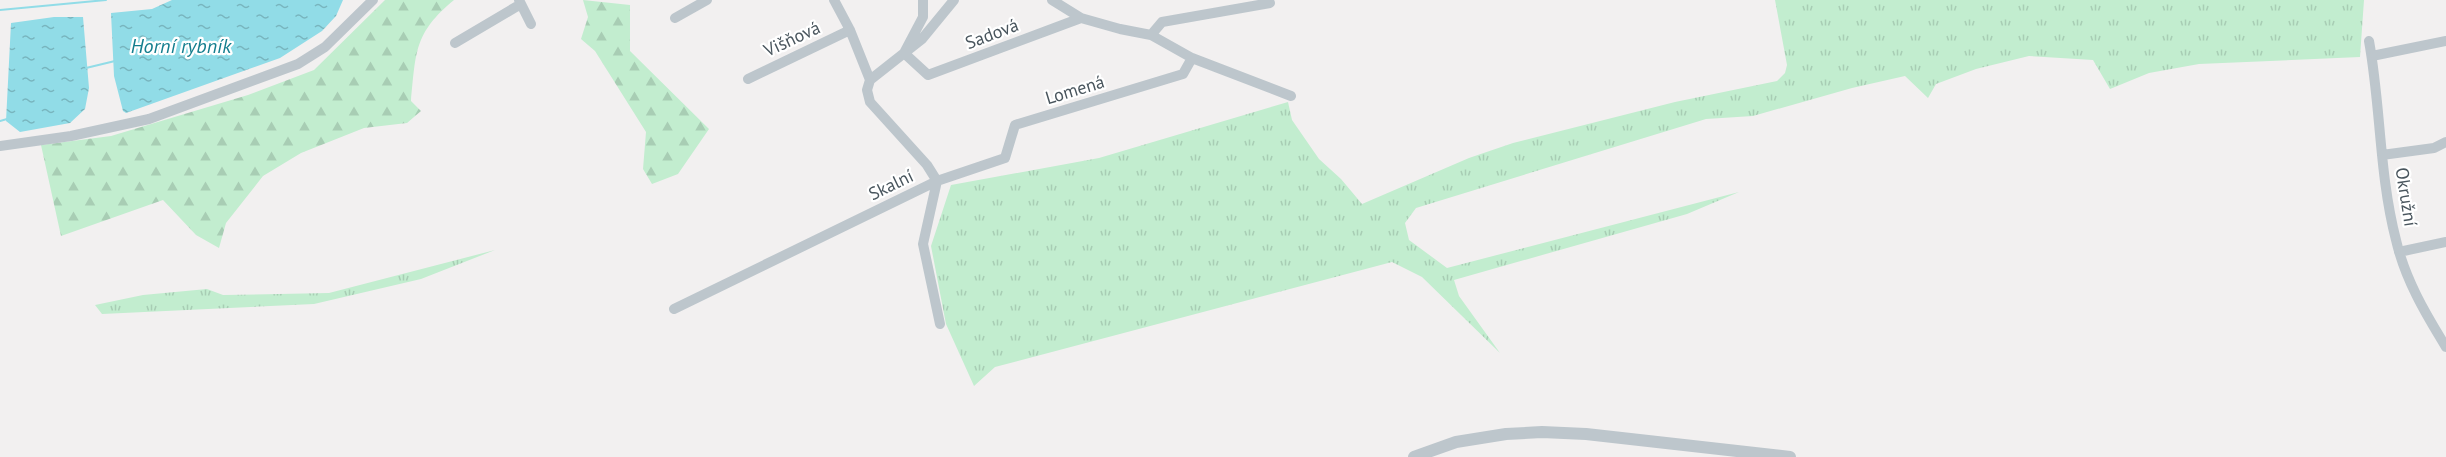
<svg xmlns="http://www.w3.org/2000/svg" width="2446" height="457" viewBox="0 0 2446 457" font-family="'PT Sans',sans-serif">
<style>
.grass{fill:url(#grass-tufts)}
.forest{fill:url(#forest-firs)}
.water{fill:url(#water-ripples)}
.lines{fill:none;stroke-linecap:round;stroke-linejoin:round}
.stream{stroke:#91dce7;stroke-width:2}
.minor{stroke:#bdc6cc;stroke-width:10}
.tertiary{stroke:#bdc6cc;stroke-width:12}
.labels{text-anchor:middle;stroke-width:4.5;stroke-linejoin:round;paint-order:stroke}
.street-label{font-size:18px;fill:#49555d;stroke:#fff}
.water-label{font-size:20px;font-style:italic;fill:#147e8e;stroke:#fff}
</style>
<defs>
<pattern id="grass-tufts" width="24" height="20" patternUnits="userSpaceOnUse" patternTransform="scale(1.5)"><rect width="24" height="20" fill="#c2edcf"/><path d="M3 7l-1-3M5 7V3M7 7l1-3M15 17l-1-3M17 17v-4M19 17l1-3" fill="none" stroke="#a8cdb4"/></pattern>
<pattern id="forest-firs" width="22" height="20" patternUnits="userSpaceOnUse" patternTransform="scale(1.5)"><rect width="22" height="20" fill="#c2edcf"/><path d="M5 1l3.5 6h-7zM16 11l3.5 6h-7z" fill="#a8cdb4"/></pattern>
<pattern id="water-ripples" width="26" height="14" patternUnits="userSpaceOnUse" patternTransform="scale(1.5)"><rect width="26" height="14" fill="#91dce7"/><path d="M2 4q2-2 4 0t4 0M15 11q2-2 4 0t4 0" fill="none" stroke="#78b5be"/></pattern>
</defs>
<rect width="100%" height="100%" fill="#f2f0f0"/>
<!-- grass -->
<path class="grass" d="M1775 0H2364L2360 57 2199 64 2149 73 2110 89 2093 60 2029 56 1976 69 1936 84 1928 98 1905 76 1852 88 1753 116 1706 119 1416 208 1405 223 1409 240 1447 268 1739 192 1687 214 1454 280 1459 296 1500 353 1422 277 1392 262 995 367 974 386 946 324 931 246 951 185 1099 158 1288 102 1292 120 1319 159 1341 179 1362 204 1469 158 1513 143 1675 102 1777 81 1785 73 1787 65Z
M495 250 421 279 314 304 102 314 95 305 143 295 207 289 223 295 329 293Z"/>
<!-- forest -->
<path class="forest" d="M385 0H454C414 33 416 52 411 101L421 111 407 123 364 128 301 153 263 176 226 223 219 248 196 235 163 200 61 236 41 145 111 136 248 95 314 70Z
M583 0 630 5V51L709 129 678 174 652 184 643 169 646 132 595 51 581 39 588 17Z"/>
<!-- water -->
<path class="water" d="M172 0H343L336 16 322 31 280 58 126 113 123 111 114 76 111 13 152 9Z
M54 17H83L89 88 85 109 70 123 20 132 6 121 11 23Z"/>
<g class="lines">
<!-- stream -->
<path class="stream" d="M0 10 106 0
M86 68 115 61
M0 121 7 119"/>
<!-- minor -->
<path class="minor" d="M519 0 531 24
M834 0 850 30 870 80
M923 0V17L904 53 928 75 1081 18
M675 18 707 0
M1151 35 1162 22 1270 3
M2369 41C2381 107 2379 175 2396 240 2405 279 2425 313 2446 347
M455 43 521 4
M2372 56 2446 41
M1192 58 1291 96
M748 79 850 30
M0 146 71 136 149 119 298 64 325 47 373 0
M2382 155 2434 148 2446 142
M937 181 927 165 870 102 867 90 870 80 922 39 954 0
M937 181 923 244 940 324
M2399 252 2446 242
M674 309 937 181 1005 158 1015 125 1183 74 1192 58 1151 35 1120 29 1081 18 1052 0"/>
<!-- tertiary -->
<path class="tertiary" d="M1414 457 1456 442 1506 434 1542 432 1586 434 1790 457"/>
</g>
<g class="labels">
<!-- street labels -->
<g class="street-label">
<text transform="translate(992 34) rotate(-21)" y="6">Sadová</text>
<text transform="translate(792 39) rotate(-25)" y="6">Višňová</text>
<text transform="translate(1075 90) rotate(-17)" y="6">Lomená</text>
<text transform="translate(891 185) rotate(-26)" y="6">Skalní</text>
<text transform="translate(2406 197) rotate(81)" y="6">Okružní</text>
</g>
<!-- water labels -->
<g class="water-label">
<text x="181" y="53">Horní rybník</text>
</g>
</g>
</svg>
